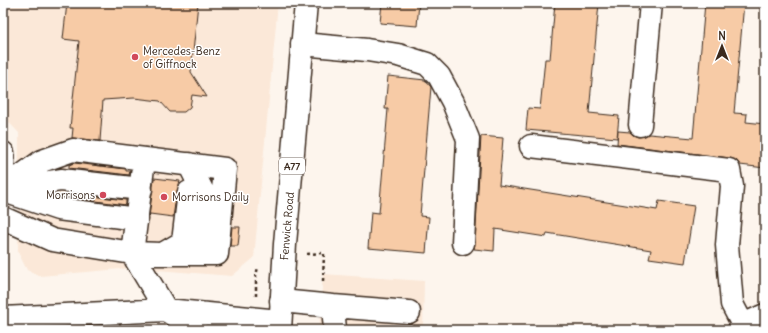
<svg xmlns="http://www.w3.org/2000/svg" width="768" height="333" viewBox="0 0 768 333" font-family="Delius,sans-serif">
<style>
.built{fill:#fbe8d8}
.building{fill:#f7cba6;stroke:#3b2a1e}
.lines{fill:none;stroke-linecap:round;stroke-linejoin:round}
.minor-casing{stroke:#3b2a1e;stroke-width:25}
.major-casing{stroke:#3b2a1e;stroke-width:25}
.path{stroke:#3b2a1e;stroke-width:2.5;stroke-dasharray:3 3;stroke-linecap:butt}
.minor{stroke:#fff;stroke-width:22}
.major{stroke:#fff;stroke-width:22}
.poi-dot{fill:#d1495b;stroke:#fff;stroke-width:1.5}
.labels{text-anchor:middle;stroke-width:3;stroke-linejoin:round;paint-order:stroke}
.shield{fill:#fff;stroke:#766a62;stroke-width:1}
.shield-label{font-size:10px;font-weight:bold;fill:#3b2a1e}
.poi-label{font-size:11px;fill:#3b2a1e;stroke:#fff;text-anchor:start}
.street-label{font-size:11px;fill:#3b2a1e;stroke:#fff}
</style>
<rect width="100%" height="100%" fill="#fdf5ed"/>
<filter id="ink" filterUnits="userSpaceOnUse"><feTurbulence type="fractalNoise" baseFrequency=".025" numOctaves="2"/><feDisplacementMap in="SourceGraphic" scale="8" xChannelSelector="R" yChannelSelector="G"/><feConvolveMatrix kernelMatrix="1 2 1 2 8 2 1 2 1" color-interpolation-filters="sRGB"/></filter>
<g filter="url(#ink)">
<!-- built -->
<path class="built" d="M10 3H278L254 258 232 276 132 268 40 276 27 270 18 252 19 133 3 116V54Z
M323 274 424 281 423 330H319Z"/>
<!-- building -->
<path class="building" d="M67 3H198L191 72 207 97 192 95 190 107 184 112H170L160 101 134 98 103 100 100 141 72 138 73 128H70L79 41 63 39Z
M382 3H419L417 26 380 23Z
M555 3H599L589 113 619 116 617 138 526 130 528 108 540 109 545 59H550Z
M705 3H744L734 113 747 114 746 122 765 124V168L740 165 737 161 730 158 617 144 618 131 630 132 633 135 638 137 645 136 649 134 693 138Z
M388 76 425 80 431 87 420 216 429 217 426 253 368 248 371 212 379 213 388 109H385Z
M481 136 503 138 499 185 657 210 659 201 694 206 685 263 649 258 651 250 547 233 546 237 495 229 494 251 474 249 475 244Z
M74 163 126 169V171H130L129 175 69 168V165Z
M154 178 180 181 177 191 173 217 150 214 149 217Z
M66 193 126 200V205L66 197Z
M232 227H240L238 246H230Z"/>
<g class="lines">
<!-- minor casing -->
<g class="minor-casing">
<path id="minor" d="M302 44 367 50 398 55 427 64 439 76 453 102 468 139 463 243
M640 125 651 3
M531 146 729 170 732 186 727 245 732 304 743 325
M3 153V171
M144 160 132 253 166 310
M3 189 42 161 73 150 225 169 217 254H162L132 253 52 240 3 218
M6 189 61 180 141 189
M4 191 58 209 137 219
M174 250 199 243 204 194 189 164
M166 252 183 242 189 192
M281 301 333 306 335 330
M333 306 409 312
M3 318 166 310 280 321
M739 330 743 325 765 315"/>
</g>
<!-- major casing -->
<g class="major-casing">
<path id="major" d="M166 310 196 330
M280 330 285 244 306 3"/>
</g>
<!-- path -->
<path class="path" d="M307 254 324 253 323 281
M256 296V276L258 267"/>
<!-- minor -->
<use href="#minor" class="minor"/>
<!-- major -->
<use href="#major" class="major"/>
</g>
</g>
<!-- markers -->
<g class="poi-dot">
<circle cx="135" cy="57" r="4"/>
<circle cx="103" cy="195" r="4"/>
<circle cx="164" cy="197" r="4"/>
</g>
<g class="labels">
<!-- shield labels -->
<rect class="shield" x="279" y="158" width="26" height="16" rx="3"/>
<g class="shield-label">
<text x="292" y="170">A77</text>
</g>
<!-- poi labels -->
<g class="poi-label">
<text x="143" y="55">Mercedes-Benz<tspan x="143" dy="13">of Giffnock</tspan></text>
<text x="95" y="199" text-anchor="end">Morrisons</text>
<text x="172" y="201">Morrisons Daily</text>
</g>
<!-- street labels -->
<g class="street-label">
<text transform="translate(287 226) rotate(-85)" y="4">Fenwick Road</text>
</g>
</g>
<!-- margin -->
<rect width="768" height="333" fill="none" stroke="#fff" stroke-width="16"/>
<rect x="8" y="8" width="752" height="317" fill="none" stroke="#3b2a1e" stroke-width="1.5" filter="url(#ink)"/>
<!-- north arrow -->
<g transform="translate(722 46)" stroke="#ffffff" stroke-width="3" paint-order="stroke">
<path d="M0-3L7 15L0 10L-7 15Z" fill="#3b2a1e"/>
<text y="-6" font-size="11" font-weight="bold" text-anchor="middle" fill="#3b2a1e">N</text>
</g>
</svg>
